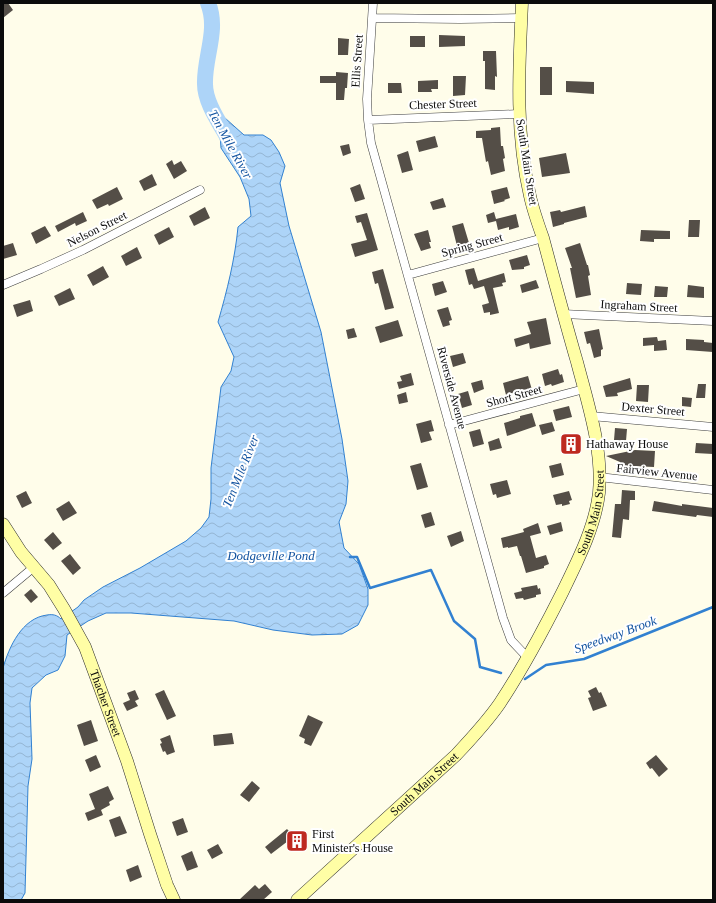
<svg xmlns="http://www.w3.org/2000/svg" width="716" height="903" viewBox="0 0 716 903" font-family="'Times New Roman',serif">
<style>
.water{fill:url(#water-waves);stroke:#3281d1}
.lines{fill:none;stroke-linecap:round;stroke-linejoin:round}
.stream{stroke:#3281d1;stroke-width:2.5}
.river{stroke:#add4f8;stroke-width:16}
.building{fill:#544e47}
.minor-casing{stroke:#3e3e3e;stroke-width:9}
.secondary-casing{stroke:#2d2d2d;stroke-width:13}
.minor{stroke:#fff;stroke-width:8}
.secondary{stroke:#fffea5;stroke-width:12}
.labels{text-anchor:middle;stroke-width:4;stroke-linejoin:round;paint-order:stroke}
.street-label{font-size:12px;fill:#0b0b0b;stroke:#fff}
.poi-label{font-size:12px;fill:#0b0b0b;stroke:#fff;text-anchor:start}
.water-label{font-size:13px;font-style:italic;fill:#1253a0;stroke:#fff}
</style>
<defs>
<pattern id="water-waves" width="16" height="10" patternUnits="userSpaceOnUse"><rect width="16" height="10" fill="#add4f8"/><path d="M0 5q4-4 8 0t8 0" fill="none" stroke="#94b5d3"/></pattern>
</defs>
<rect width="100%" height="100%" fill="#fffdea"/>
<!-- water -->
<path class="water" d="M225 118 244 135H263L271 140 279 152 285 166 280 183 289 226 321 332 342 439 348 481 346 504 339 522 344 548 359 564 368 589V605L358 625 342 634 312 635 273 630 234 621 131 613H106L88 621 67 635 65 656 58 670 46 675 32 688 30 703 32 759 28 786 25 893 21 900H3V668C9 647 22 618 47 615 53 614 57 615 61 619L78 607 84 600 103 587 140 568 186 541 201 528 209 517 211 499V468L221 387 231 371 234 357 218 322C227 291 235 259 238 227L251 216 249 199 240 177 221 148 219 121Z"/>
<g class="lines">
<!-- stream -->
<path class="stream" d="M350 557H357L370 588 431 570 454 621 475 639 480 667 501 673
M525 679 546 665 584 659 713 607"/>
<!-- river -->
<path class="river" d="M208 3C219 30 204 57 205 84 205 103 220 123 229 140"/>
</g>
<!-- building -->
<path class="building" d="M3 3H8L13 10 3 18Z
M439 35 465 36V46L439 47Z
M410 36H425V47H410Z
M338 38 349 39 348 55H338Z
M483 51H496L497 77 495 76V90L485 89V61H483Z
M540 67H552V95H540Z
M336 72 348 73 347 88H345L344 100H336V83H320V76H336Z
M453 76H466L465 95 453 96Z
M438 80V89H431L432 92H418V81Z
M566 81 594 82V94L566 92Z
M388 83H401L402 93H388Z
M500 127 501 146H503L505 158 503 159 505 171 491 175 488 161 486 162 482 138H476V131L491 130V128Z
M435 136 438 147 419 152 416 141Z
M349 144 351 153 343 156 340 146Z
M408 151 413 170 402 173 397 155Z
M566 153 570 173 542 177 539 158Z
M172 160 174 165 181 161 187 171 174 179 166 164Z
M152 174 157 185 144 191 139 181Z
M360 184 365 199 355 202 350 188Z
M117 187 123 199 109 206 108 204 97 209 92 200Z
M507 187 510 198 504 200 505 201 494 204 491 191Z
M443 198 446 207 433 210 430 202Z
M585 206 587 217 564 223V224L553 227 550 212 560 210 561 212Z
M205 207 210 218 194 226 189 216Z
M83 212 87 221 76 226 75 223 58 232 55 226Z
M494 212 496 219 516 214 519 227 509 230V227L498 230 496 221 488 223 486 215Z
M367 213 378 250 355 257 351 244 367 240 361 222 357 223 355 216Z
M689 220H700L699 237H688Z
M463 223 469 243 457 246 452 226Z
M45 226 51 236 36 244 31 233Z
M169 227 174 237 159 245 154 235Z
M428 230 431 242H429L431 248 421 251 414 234Z
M641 230 670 231V239H654V242L640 241Z
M13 243 17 255 3 259V246Z
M580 243 587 265H588L590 275 588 276 591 295 576 298 570 268H572L565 248Z
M137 247 142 258 126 266 121 256Z
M527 255 530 265 524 267V269L512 270 509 260Z
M103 266 109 277 93 286 87 275Z
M474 268 478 281 504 273 506 282 502 283 503 286 493 288 499 313 490 315V312L484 313 482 305 489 303 484 286 474 289 472 284 469 285 465 270Z
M383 269 394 308 385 310 378 283 375 284 372 272Z
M536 280 539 288 522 293 520 285Z
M443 281 447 292 435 296 432 284Z
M627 283 642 284 641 295 626 294Z
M688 285 704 287V298L687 297Z
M655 286 668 287 667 297H654Z
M70 288 75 299 59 306 54 296Z
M30 300 33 311 17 317 13 305Z
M448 307 452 320 449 321 450 325 443 327 437 310Z
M546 318 551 344 530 349 529 343 516 347 514 339 531 334 527 322Z
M398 320 403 336 380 343 375 327Z
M354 328 357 337 348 339 346 330Z
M599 329 603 349 601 350V356L594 358 590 343 587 344 584 332Z
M657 337 658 341 666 340 667 350 654 351V345L643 346V338Z
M686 339 704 340V342L713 343V352L686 350Z
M463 353 466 363 453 367 450 356Z
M558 369 560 375 562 374 564 382 552 386 551 384 545 386 542 374Z
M411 373 414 385 399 389 397 382 402 381 400 376Z
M528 376 532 390 523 392V390L506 395 503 383Z
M630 378 632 389 617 393 618 396 606 397 603 386Z
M482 380 484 389 474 393 471 383Z
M698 384H706L705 398H696Z
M637 385H649L648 402 636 401Z
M468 391 472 405 462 408 458 394Z
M406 392 408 402 399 404 397 395Z
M682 397 692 398 691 407 682 406Z
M569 406 572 417 556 421 553 410Z
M532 413 536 426 507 436 504 423 520 418V416Z
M431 420 434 431 429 432 432 440 421 443 416 424Z
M552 422 555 431 542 435 539 425Z
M615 428 627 429 626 441 614 440Z
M480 429 484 444 473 447 469 432Z
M578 436 581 447 576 448V450L565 453 561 441Z
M499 438 502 448 490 451 488 442Z
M696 443 713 444V454L695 453Z
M635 450 655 451 654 467 632 466V470L620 469V462L606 456Z
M421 463 428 487 417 490 410 466Z
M561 463 564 475 552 478 549 466Z
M507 480 511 494 497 498 496 494 493 495 490 484Z
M622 490 635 491V500H630L629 520 623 519 621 538 612 537 615 504H621Z
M26 491 32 503 22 508 16 496Z
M569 491 572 500 569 501 570 504 562 506V504L556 505 553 495Z
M69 501 77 513 63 521 56 509Z
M654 501 682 506V504L713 508V517L697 515 696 517 652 511Z
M431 512 435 525 425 528 421 515Z
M561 522 563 531 550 535 547 526Z
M538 523 541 533 530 536 536 558 546 555 549 564 544 566V568L526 573 521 556H520L517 546 508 548V547L503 548 501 538 524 532 523 529Z
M461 531 464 541 451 547 447 536Z
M53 532 62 543 53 550 44 540Z
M70 554 81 568 73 575 61 561Z
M537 585 538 589 540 588 541 594 536 595V597L524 600 523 598 516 599 514 593 522 591 521 588Z
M31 589 38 597 31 603 24 595Z
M596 687 599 693 601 692 607 706 593 711 588 698 591 697 588 691Z
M135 690 139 699 135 701 138 706 127 711 123 703 130 700 127 693Z
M164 690 176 716 167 720 155 694Z
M308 715 323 722 311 746 304 743 305 739 299 736Z
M91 720 98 741 84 746 77 725Z
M232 733 234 744 214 746 213 735Z
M170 735 175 752 167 755 165 751 163 752 160 744 162 743 160 739Z
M96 755 101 767 90 772 85 760Z
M656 755 668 769 659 777 652 768 650 769 646 763Z
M252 781 260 788 249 802 240 795Z
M108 786 114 799 109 802 110 805 101 810 103 815 88 821 85 813 95 809 89 794Z
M120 816 127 833 115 837 109 820Z
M183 818 188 832 177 836 172 822Z
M287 829 294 837 299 832 307 842 296 851 288 841 271 854 265 847Z
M218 844 223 853 212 859 207 850Z
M192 851 198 867 187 871 181 856Z
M138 865 142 877 130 882 126 870Z
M265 884 272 892 263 900H239L255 885 259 889Z"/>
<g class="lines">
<!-- minor casing -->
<g class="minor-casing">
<path id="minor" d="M373 3 367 99 368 120 371 143 503 618 511 640 527 657
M372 18 460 19 521 18
M368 120 519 114
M408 275 543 238
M3 285 41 269 83 250 200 190
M563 314 713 321
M591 416 713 427
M449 425 584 389
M599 477 713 490
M3 593 34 567"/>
</g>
<!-- secondary casing -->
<g class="secondary-casing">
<g id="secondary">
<path id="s1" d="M3 524 21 552 49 585 64 609 85 647 127 761 150 834 167 885 174 900"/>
<path id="s2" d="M297 900 456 755C471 739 487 722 500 703 523 668 544 629 563 591 578 560 595 527 599 493 603 449 588 404 577 362 565 321 554 279 543 238 538 224 533 210 530 196 515 132 519 68 522 3"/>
</g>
</g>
<!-- minor -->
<use href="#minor" class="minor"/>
<!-- secondary -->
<use href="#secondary" class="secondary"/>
</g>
<!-- icons -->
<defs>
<g id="building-square" transform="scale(1.15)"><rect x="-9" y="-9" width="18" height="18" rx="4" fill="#be2920" stroke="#fff"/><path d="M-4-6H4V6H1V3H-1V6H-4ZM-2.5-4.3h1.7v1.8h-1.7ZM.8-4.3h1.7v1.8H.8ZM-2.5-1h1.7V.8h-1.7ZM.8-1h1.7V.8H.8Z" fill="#fff"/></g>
</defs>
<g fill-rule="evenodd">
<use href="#building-square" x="571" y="444"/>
<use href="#building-square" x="297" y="841"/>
</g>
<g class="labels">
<!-- street labels -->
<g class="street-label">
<text transform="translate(357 61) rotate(-86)" y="4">Ellis Street</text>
<text transform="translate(443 104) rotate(-2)" y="4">Chester Street</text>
<text transform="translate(527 162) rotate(81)" y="4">South Main Street</text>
<text transform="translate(97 229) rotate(-27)" y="4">Nelson Street</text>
<text transform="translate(472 245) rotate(-15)" y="4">Spring Street</text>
<text transform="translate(639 306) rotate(3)" y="4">Ingraham Street</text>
<text transform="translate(452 388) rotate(75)" y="4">Riverside Avenue</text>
<text transform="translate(514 396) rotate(-15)" y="4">Short Street</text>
<text transform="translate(653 409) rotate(5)" y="4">Dexter Street</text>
<text transform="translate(657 472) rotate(6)" y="4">Fairview Avenue</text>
<text dy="4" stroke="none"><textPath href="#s2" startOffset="496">South Main Street</textPath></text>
<text dy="4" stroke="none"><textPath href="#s1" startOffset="208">Thacher Street</textPath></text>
<text dy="4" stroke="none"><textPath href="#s2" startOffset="172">South Main Street</textPath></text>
</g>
<!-- poi labels -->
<g class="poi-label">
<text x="586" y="448">Hathaway House</text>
<text x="312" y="838">First<tspan x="312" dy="14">Minister's House</tspan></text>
</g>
<!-- water labels -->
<g class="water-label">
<text transform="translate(231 144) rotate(61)" y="5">Ten Mile River</text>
<text transform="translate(240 471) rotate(-68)" y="5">Ten Mile River</text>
<text x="271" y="560">Dodgeville Pond</text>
<text transform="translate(615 634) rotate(-20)" y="5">Speedway Brook</text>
</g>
</g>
<!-- border -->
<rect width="716" height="903" fill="none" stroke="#0b0b0b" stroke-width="8"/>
</svg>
